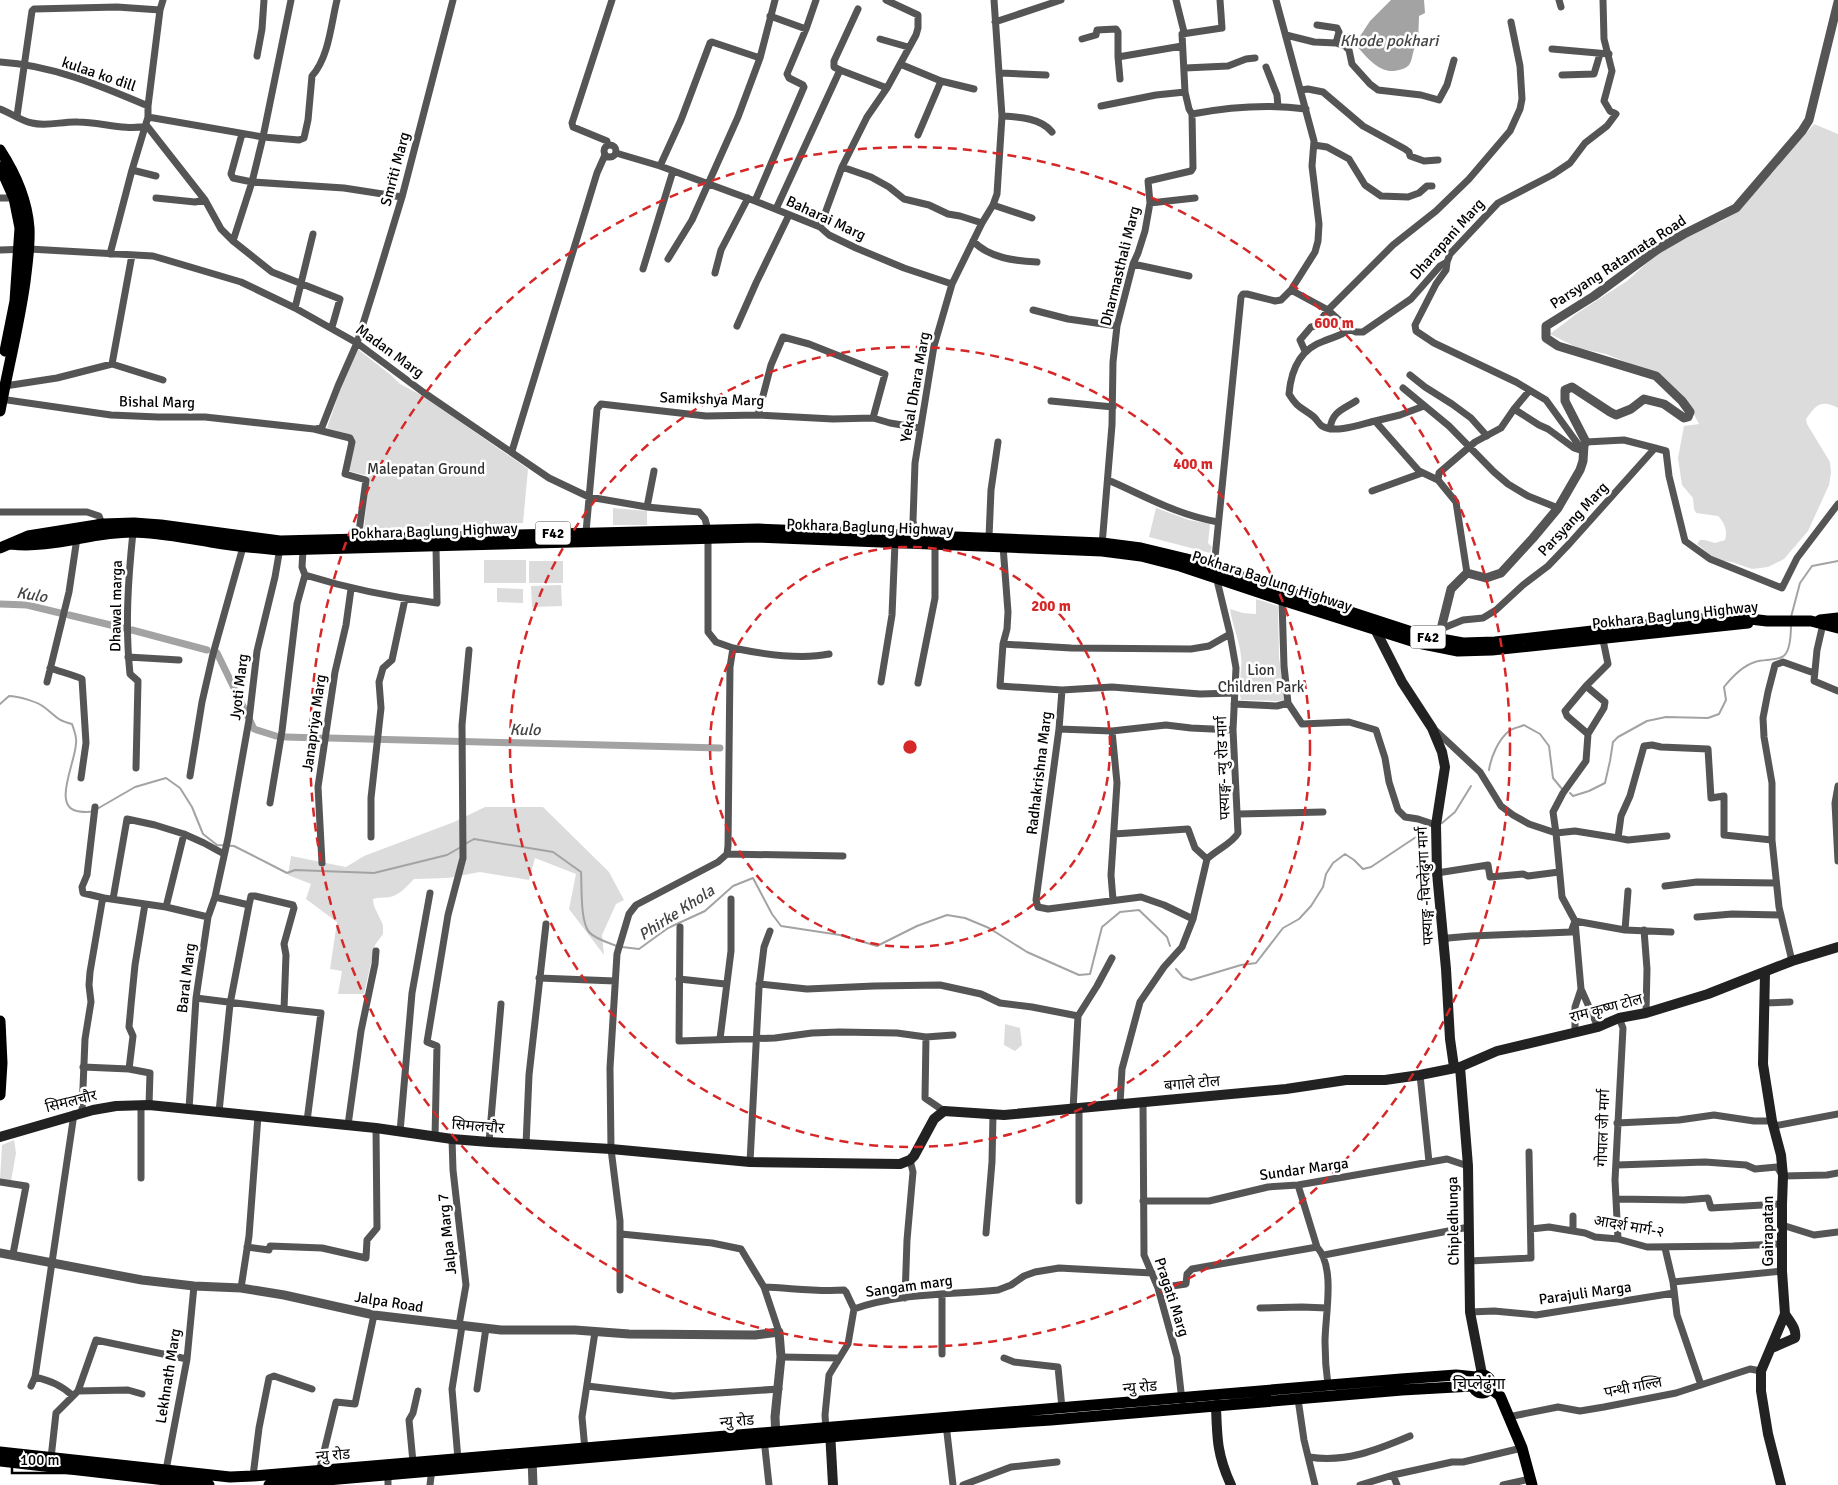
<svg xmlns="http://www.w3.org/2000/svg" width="1838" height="1485" viewBox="0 0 1838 1485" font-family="Signika,'Noto Sans Devanagari',sans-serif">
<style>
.green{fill:#dcdcdc}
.water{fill:#a3a3a3}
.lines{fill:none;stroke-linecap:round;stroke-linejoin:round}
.stream{stroke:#a3a3a3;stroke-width:2}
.canal{stroke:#a3a3a3;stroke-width:7}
.minor{stroke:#555;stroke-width:7}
.tertiary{stroke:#555;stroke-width:9}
.secondary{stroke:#222;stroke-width:10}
.primary{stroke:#000;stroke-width:11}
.trunk{stroke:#000;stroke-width:11}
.ring{fill:none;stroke:#d62828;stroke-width:2.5;stroke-dasharray:9 6}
.labels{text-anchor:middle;stroke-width:5;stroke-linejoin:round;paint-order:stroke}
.shield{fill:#fff;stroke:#4c4c4c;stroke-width:1}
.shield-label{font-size:14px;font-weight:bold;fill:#000}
.street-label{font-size:15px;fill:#000;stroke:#fff}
.park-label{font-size:15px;fill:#333;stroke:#fff}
.water-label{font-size:16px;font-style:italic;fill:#444;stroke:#fff}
.neighbourhood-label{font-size:16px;fill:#000;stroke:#fff}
.centre{fill:#d62828;stroke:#fff;stroke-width:2.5}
.ring-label{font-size:15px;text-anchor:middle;font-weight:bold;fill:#d62828;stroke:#fff;stroke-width:5;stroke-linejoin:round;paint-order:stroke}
</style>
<rect width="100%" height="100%" fill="#fff"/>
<!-- green -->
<path class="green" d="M1814 124 1838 134V408C1821 399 1816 405 1806 419L1807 424 1830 462 1831 473 1829 485 1808 531 1784 559 1768 567 1752 569 1732 562 1716 560 1697 544 1700 540H1705L1715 543 1725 540C1728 531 1724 522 1718 516L1696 513 1694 509 1693 498 1682 485 1678 458 1684 426 1699 424 1686 399 1628 363 1606 354 1578 348 1550 334 1579 312 1627 281 1657 254 1702 228 1720 222 1739 211 1764 179 1772 173Z
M355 347 392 376 400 384 423 396 528 469 523 523 364 529 369 476 344 470 351 438 345 433 327 428Z
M613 508 647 511V525H613Z
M1156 508 1189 520 1210 524 1208 543 1212 547 1210 553 1149 537Z
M484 560H526V583H484Z
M529 561H563V583H529Z
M561 585 562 606 532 607 531 586Z
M497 588 523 589V603L497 602Z
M1256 599 1278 606 1279 658 1286 700 1277 701 1241 700C1237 682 1243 672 1241 656 1240 642 1232 624 1230 609L1243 613 1256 614Z
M485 807H543L609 872 624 900 616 904 602 935 604 955 569 909 576 874 535 858 529 880 480 872 448 878 414 879C407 886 400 895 390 897 384 898 379 897 373 899L374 906 383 925V934L375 945 364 994H338L342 971 330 969 337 922 306 899 311 884 288 875 291 856 346 867 364 856 454 822Z
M1005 1024 1020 1028 1022 1045 1015 1051 1004 1045Z
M14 1140 16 1153 11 1181 0 1180 2 1145Z"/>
<!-- water -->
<path class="water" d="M1391 0H1424L1425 13 1419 16 1418 44C1411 50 1414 58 1409 65 1406 68 1403 69 1399 70 1380 76 1366 56 1355 44L1370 21Z"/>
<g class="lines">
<!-- stream -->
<path class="stream" d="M1791 617 1800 583 1812 566 1838 561
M0 704 9 696C18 696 38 702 44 707 57 717 56 720 72 724 74 730 77 737 76 743 76 761 52 806 77 811 83 812 88 813 93 811
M1489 770C1491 757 1498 740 1509 731 1513 728 1520 727 1524 725L1540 734 1549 746 1553 778 1562 789
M1570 793 1573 796 1589 791 1605 783 1610 761 1613 742 1618 737 1647 721 1666 717 1708 718 1719 714 1726 700 1724 687C1732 677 1742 666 1755 662 1763 659 1774 661 1782 657 1791 653 1791 632 1791 624
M97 809 135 787 166 778 180 788 192 807 203 834 217 845 234 846 287 873 295 870 374 873 447 855 461 847
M1442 823 1455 812 1471 786
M465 844 474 839 553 852 581 872C582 886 580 921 589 932 595 939 609 943 617 946
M622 947 639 949 668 928 705 911 733 886 753 878 772 914 781 926 840 935 877 946 917 926 947 915 965 918 989 928 1027 952 1079 975 1090 974 1102 927 1120 912 1139 910 1167 937 1170 946
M1176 969 1183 977 1191 980 1241 965 1256 963 1283 928 1299 919 1311 906 1323 887 1326 874 1333 863 1345 854 1354 860 1363 869 1371 867 1428 829"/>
<!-- canal -->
<path class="canal" d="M0 604 27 605 60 613
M69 615 123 628
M132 630 207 650
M217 653 254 729 276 736
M286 737 320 738
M328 738 720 748"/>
<!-- minor -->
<path class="minor" d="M1176 0 1184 32
M1559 0 1561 7
M770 16 806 29 816 0
M995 22 1061 0
M1317 25 1337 28 1339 32 1336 43
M1286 35 1314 42 1336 43 1345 46 1349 50 1352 64 1370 84 1378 90 1421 95 1439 100 1447 85 1454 60
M880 39 908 47
M1082 39 1096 35 1097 30 1116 29 1118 32V57L1182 46
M1552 49 1609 54
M257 56 262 29 264 0
M1118 57 1120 79
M0 62C52 65 101 86 148 106
M900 64 941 81 974 89
M1266 67 1277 95 1278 107
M1185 68 1228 66 1246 59 1255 58
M840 70 834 67V61L858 9
M1001 73 1046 75
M1562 75 1594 74 1600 54
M1301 90 1308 89 1323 92 1363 126 1405 149 1409 152 1410 156 1424 161 1438 160
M1101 106 1156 95 1185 92
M0 109C11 113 21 121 32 123 47 127 63 121 78 122 101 122 124 131 147 126L205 200 221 229 233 241 272 272 340 299 332 327
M1192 114C1230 107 1268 104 1306 109
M17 116 32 11 34 9 117 7 160 10
M1002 116C1019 117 1041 118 1052 132
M148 117 263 137 299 140 304 138 308 120 312 76C329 57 331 24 337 0
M242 134 231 174 233 178 252 182 344 188 402 197
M918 135 941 81
M604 151a6 6 0 1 1 12 0a6 6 0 1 1-12 0Z
M608 145 607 141 573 127 572 123 612 0
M1314 145 1327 147 1349 159 1365 185 1381 196 1408 197 1419 193 1427 186H1432
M616 153 660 166 755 201 820 227 829 235 856 248 904 268 952 284
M660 166 681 120 710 43 712 42 760 58
M842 167 871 177 889 187 904 199 929 205 948 214 960 216 982 223
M132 170 156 176
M0 198H14
M156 198 195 202 205 200
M755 201 804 87 803 85 789 78 787 74 806 29
M1150 203 1195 198
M993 205 1032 218
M776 209 840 70 887 88
M820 227 842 167 867 117 887 88 916 35 918 28V15L886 0
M233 241 252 182 263 137 291 0
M973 241C989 258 1015 261 1037 262
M0 250 29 249 153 256 241 282 295 308 357 343 423 392 549 478 589 497 647 507 699 512 705 519 708 530V632L716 642 733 648 730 667 728 846 727 854 718 862 636 905 629 914 617 954 610 1068 611 1149 620 1221V1290
M110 254 132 170 148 117V106L160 10 163 0
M668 259 692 220 738 117 760 58 775 0
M1447 262 1446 270 1436 284 1415 325 1416 331 1434 343 1516 382 1546 400 1583 451
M1133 264 1189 276
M643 269 673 171
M715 273 721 250 748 198
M1291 290 1328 310 1349 329 1356 332H1363L1411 299 1440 266 1447 262 1450 254 1498 203 1552 175 1570 163 1585 143 1607 126 1616 114 1610 111 1604 101 1612 71 1604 39 1603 0
M295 308 313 234
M1033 310 1068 319 1117 326
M737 326 756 283 789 215
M1349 329C1342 336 1333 337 1324 341 1300 349 1291 370 1289 394 1298 409 1302 407 1314 417 1317 420 1319 424 1322 426 1335 434 1362 424 1375 421L1419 471 1438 480 1456 502 1467 573
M1305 351 1300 340 1311 327 1316 326 1328 310 1393 245 1436 211 1469 179 1510 131 1520 109 1522 99 1520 66 1511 22
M112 364 132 255
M1410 375 1425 387 1452 404 1471 418 1487 436
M5 386 57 378 112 364 163 380
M1403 388 1449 426 1494 472 1508 484 1528 496 1558 508
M0 399 111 415 158 417H205L314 429 350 438 352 442 345 474 366 480 358 539
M1051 401 1113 407
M1514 409 1529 391
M758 415 771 365 783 337 809 344 885 374 873 418
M1375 421 1400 415 1424 406
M316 429 322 427 338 386 357 343 378 276 402 197 453 0
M1330 429C1332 411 1344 409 1356 401
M1655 448 1666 451 1669 476 1685 541 1710 559 1782 588 1797 558 1838 504
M512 451 597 173 605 155
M1108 480C1145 496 1177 515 1218 522
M1438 480 1439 473 1475 442 1501 428 1514 409 1539 425 1548 429 1574 448 1583 451
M1372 491 1422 473
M647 507 654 471
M0 512H87L99 516 103 527
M133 532C128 580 125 626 130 674L138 681 136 768
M586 532 597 409 601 404 706 416 758 415 833 419 873 418 890 423 920 428
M989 537 991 490 998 442
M916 539 913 521 915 463 934 346 952 284 982 223 993 205 997 194 1002 116 994 0
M1102 545 1112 425 1113 362 1117 326 1133 264 1138 253 1145 231 1150 203 1148 181 1191 171 1193 168 1192 114 1189 109 1185 92 1182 34 1222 28 1220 0
M1003 546 1008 612 1007 629 1003 644 1000 686 1062 690 1059 729 1036 900 1038 907 1048 909 1141 897 1164 905 1193 919
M305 575C350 589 390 597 437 603L436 546
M1282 600 1284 666 1288 703 1302 724 1349 722 1376 730 1385 758 1389 782 1398 810 1405 817 1418 819 1436 825
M1823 624 1817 650 1814 681 1838 691
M1441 629 1463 620 1483 618 1496 610 1523 585 1548 566 1570 543 1655 448 1624 440 1586 442
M1602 635 1608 664 1586 686 1605 702 1604 708 1588 734 1586 761 1563 793 1553 812 1556 833 1575 831 1618 838
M1003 644 1071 648 1191 649 1209 646 1230 634
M733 648C762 654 800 660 829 654
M128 657 179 660
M50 668C58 671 77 676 82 679L86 743 81 778
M47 682 69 592 77 538
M881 682 892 615 895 543
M918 683 935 598V545
M1586 686 1565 711 1567 716 1588 734
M1062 690 1112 687 1200 694 1235 693
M1234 704 1277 706 1288 703
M1059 729 1112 731 1166 725 1191 728 1233 730
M1434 729 1480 772 1501 806 1513 815 1529 824 1556 833 1562 897 1575 921 1581 989 1598 1027
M1112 731 1117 783 1111 875 1113 900
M190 776 202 702 213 654 243 547
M1838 786 1835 803 1838 861
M270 803 282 731 297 604 305 575 302 567 303 550
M95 807 87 875 82 887 83 893 104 898
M1238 814 1323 812
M1114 834 1188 829 1195 848 1207 859
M1667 836 1628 840 1618 838 1621 816 1630 796 1644 746 1652 745 1661 747 1708 749 1711 798 1724 796V835L1772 840 1779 907 1792 961
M371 837V798L381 708 379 682 383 668 392 660 405 599
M1772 840V783L1764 737 1763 718 1768 692 1775 665 1783 662 1814 673
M727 854 843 856
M322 863 318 787 335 672 346 625 351 589
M1437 873 1488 865 1490 877 1523 874 1528 876 1559 872
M1665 886 1697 882 1776 883
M215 897 249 905 230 1004 219 1112
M113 899 127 819 155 825 184 834
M166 907 184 834 204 843 224 854
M1697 917 1732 914 1781 915
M680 927 679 1041 775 1038 812 1033 839 1032 897 1033 926 1037 953 1035
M1625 930 1628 891
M1644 930 1647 969 1646 1013
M1443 942 1448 938 1471 936 1571 932 1575 921 1625 930 1671 932
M539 978 615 981
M679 979 725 984
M759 984 807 989 874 986 940 985 981 994 1000 1003 1032 1007 1078 1016
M196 998 284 1009 286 955 284 944 294 908 293 905 255 896H251L249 905
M1764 1003 1790 1002
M284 1009 321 1013 307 1121
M1575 1033V1007L1581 989
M926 1037 925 1098 944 1111
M720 1039 731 951V899
M83 1067 129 1069 150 1073 149 1105
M129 1069 133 1036 129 1027 131 1005 135 965 145 904
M1420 1075 1429 1162
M1143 1102 1144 1255 1158 1288 1177 1357 1182 1401
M1120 1104 1122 1069 1140 1002 1164 967 1182 947 1193 919 1207 859C1216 850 1233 843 1238 833L1233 730 1236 668 1230 634 1214 568 1241 297 1243 294H1247L1275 301 1281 300 1291 290 1315 252 1318 241 1319 224 1312 166 1314 141 1276 0
M141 1105V1178
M189 1109 196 998 208 917 215 897 228 838 249 720 257 651 275 577 280 548
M1073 1110 1078 1016 1097 986 1112 958
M82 1112 85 1039 91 1002 89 985 90 972 102 902 104 898 166 907 208 917
M1617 1123 1679 1120 1714 1115 1754 1121H1772
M348 1125 361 1031 375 964 376 951
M1774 1126 1838 1114
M400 1132 412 993 430 893
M435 1137 437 1046 427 1042 448 915 463 858 462 725 469 650
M452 1139 453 1170 466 1285 459 1325
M489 1142 501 1004
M526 1145 529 1075 546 924
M750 1162 759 988 764 947 770 931
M1617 1165 1705 1162 1746 1165 1755 1169 1777 1167 1783 1176 1827 1175 1838 1173
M0 1182 26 1186 13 1254
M1298 1185 1317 1247C1336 1268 1325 1315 1325 1342 1325 1357 1326 1371 1328 1385
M1616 1199 1684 1200 1708 1198 1711 1208 1782 1204
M1079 1201V1109
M1143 1201H1209L1268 1187 1298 1185 1447 1159 1468 1166
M1782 1225 1814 1235 1838 1232
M1531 1229 1549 1227 1585 1233 1595 1237 1618 1239 1647 1247 1733 1246 1782 1244
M1573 1231V1216
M986 1233 992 1162 993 1115
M621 1234 712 1243 741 1249 764 1287 779 1332
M1618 1239 1615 1180 1623 1028 1619 1018
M247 1247 269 1250 270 1246 322 1248 366 1258 367 1240 377 1228 376 1128
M1665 1248 1673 1282 1677 1315 1701 1385
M1324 1255 1469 1227
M1469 1261 1531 1258 1529 1152
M1673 1282 1782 1271
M764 1287C791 1288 817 1292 844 1290L846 1292 854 1309
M241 1288 249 1236 258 1116
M1158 1288 1186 1284 1187 1274 1192 1269 1317 1247
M942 1294V1354
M905 1298 907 1240 913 1172 910 1160
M1260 1308 1302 1307 1327 1308
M1470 1312 1494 1311 1536 1315 1674 1293
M781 1357 839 1358
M1004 1358 1014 1362 1058 1367 1062 1408
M35 1377C51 1381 61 1385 73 1396
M31 1386 35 1377 74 1114
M587 1386 673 1396 779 1389
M477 1389 486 1328
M78 1391 96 1340 187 1359
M1298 1399 1304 1440 1315 1485
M1508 1417 1558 1407 1580 1411 1604 1407 1676 1393 1750 1369 1761 1371
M946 1424 953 1485
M826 1430 825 1415 829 1375 848 1344 854 1309C899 1293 950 1295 998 1290L1011 1285 1024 1276 1035 1272 1059 1268 1152 1273
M764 1439 769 1485
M585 1450 582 1417 595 1332
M1309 1457C1345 1463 1377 1450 1410 1436
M51 1458 56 1413 78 1391 128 1390 142 1394
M458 1459 452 1389 462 1326
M413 1462 409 1420 413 1413 418 1391
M166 1470 187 1359 194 1286
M319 1472 336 1402 355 1404 374 1315
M388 1474V1485
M1393 1475 1397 1485
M253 1476 259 1428 269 1378 274 1376 312 1389
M430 1485 432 1468
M963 1485 1011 1467 1057 1462
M1360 1485 1393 1475 1452 1462H1463L1522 1448
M1503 1485 1530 1479"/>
<!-- tertiary -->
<path class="tertiary" d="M1442 643 1441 629 1451 589 1467 573 1486 578 1501 573 1533 538 1558 508 1580 470 1583 461 1584 445 1586 442 1565 401V390L1572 387 1610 412 1616 415 1631 409 1644 399 1664 404 1684 418 1688 417 1690 412 1682 401 1656 376 1558 346 1546 338V326L1594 296 1658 249 1684 234 1736 208 1802 131 1809 120 1838 2
M0 1253 142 1280 194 1286 241 1288 284 1295 374 1315 501 1330H575L629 1334 755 1335 779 1332 781 1357 775 1417 776 1438
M532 1458 533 1485"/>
<!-- secondary -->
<path class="secondary" d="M1376 625V631L1402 682 1432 728 1442 752 1445 767 1436 825 1437 873 1446 969 1450 1039 1454 1067
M1765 973 1763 1064 1772 1121 1781 1155 1783 1176 1782 1204V1271L1785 1314 1761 1371V1391L1768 1434 1781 1485
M1460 1067 1468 1166 1470 1312 1482 1374
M0 1137 93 1110 116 1106 149 1105 376 1128 452 1139 489 1142 611 1149 750 1162 900 1164 910 1160 914 1156 934 1119 944 1111 1004 1115 1286 1089 1346 1080H1385L1420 1075 1460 1067 1497 1051 1598 1027 1619 1018 1646 1013 1708 994 1792 961 1838 947
M1772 1348 1795 1338C1797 1329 1790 1322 1785 1314
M1216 1405C1217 1438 1217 1455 1231 1485
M830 1431 833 1485"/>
<!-- primary -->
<path class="primary" d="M0 150C15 173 27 200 29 228 30 247 27 264 25 282 19 325 8 368 0 411
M0 167 14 198 20 228 15 301 5 351
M1473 1384a9 9 0 1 1 18 0a9 9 0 1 1-18 0Z
M1490 1388 1500 1396 1522 1448 1532 1485
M0 1452 230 1477 253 1476 1401 1379 1456 1375 1476 1377
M0 1461 209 1485
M269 1485 946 1427 1051 1420 1402 1390 1473 1386"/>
<!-- trunk -->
<path class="trunk" d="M11 544C51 549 91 532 132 532 158 532 185 538 211 542 234 546 257 548 279 550L756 537 1102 551 1141 556 1180 566 1282 600 1418 643 1458 651 1492 650 1748 623
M0 548 28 536 103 524 134 523 161 525 280 541 758 529 1102 543 1141 548 1191 560 1424 636 1463 643 1495 642 1697 619 1733 617 1767 621H1811L1838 628
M1820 620 1838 618
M0 1021 2 1063 0 1095"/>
</g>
<!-- distance rings -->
<g class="ring">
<circle cx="910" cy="747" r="200"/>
<circle cx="910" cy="747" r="400"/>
<circle cx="910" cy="747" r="600"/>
</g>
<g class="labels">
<!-- shield labels -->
<g class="shield">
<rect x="535.5" y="521.5" width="35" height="23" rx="4"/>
<rect x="1410.5" y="625.5" width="35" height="23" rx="4"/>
</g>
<g class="shield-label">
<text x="553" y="538">F42</text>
<text x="1428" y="642">F42</text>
</g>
<!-- street labels -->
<g class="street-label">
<text transform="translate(99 74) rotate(19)" y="5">kulaa ko dill</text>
<text transform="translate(395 169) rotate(-75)" y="5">Smriti Marg</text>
<text transform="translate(826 218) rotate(25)" y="5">Baharai Marg</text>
<text transform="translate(1447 239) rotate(-48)" y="5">Dharapani Marg</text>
<text transform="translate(1618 262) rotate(-33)" y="5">Parsyang Ratamata Road</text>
<text transform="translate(1120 266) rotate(-76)" y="5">Dharmasthali Marg</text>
<text transform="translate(390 351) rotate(36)" y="5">Madan Marg</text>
<text transform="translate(915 387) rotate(-80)" y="5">Yekal Dhara Marg</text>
<text transform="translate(712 399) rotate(2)" y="5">Samikshya Marg</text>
<text transform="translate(157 402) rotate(1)" y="5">Bishal Marg</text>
<text transform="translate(1573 519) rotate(-47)" y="5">Parsyang Marg</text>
<text transform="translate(870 527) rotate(2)" y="5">Pokhara Baglung Highway</text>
<text transform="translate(434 531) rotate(-2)" y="5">Pokhara Baglung Highway</text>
<text transform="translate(1272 581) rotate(18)" y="5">Pokhara Baglung Highway</text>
<text transform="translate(116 606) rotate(-89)" y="5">Dhawal marga</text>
<text transform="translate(1675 615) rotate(-6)" y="5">Pokhara Baglung Highway</text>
<text transform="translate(239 687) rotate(-83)" y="5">Jyoti Marg</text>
<text transform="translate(314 723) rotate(-82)" y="5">Janapriya Marg</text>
<text transform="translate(1223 768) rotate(-92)" y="5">पस्याङ्ग- न्यु रोड मार्ग</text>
<text transform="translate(1039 773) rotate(-83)" y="5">Radhakrishna Marg</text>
<text transform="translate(1425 886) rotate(-93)" y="5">पस्याङ्ग -चिप्लेढुंगा मार्ग</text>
<text transform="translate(186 978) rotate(-83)" y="5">Baral Marg</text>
<text transform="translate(1606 1008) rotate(-15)" y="5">राम कृष्ण टोल</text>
<text transform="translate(1192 1083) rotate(-5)" y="5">बगाले टोल</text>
<text transform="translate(71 1101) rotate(-14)" y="5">सिमलचौर</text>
<text transform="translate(478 1126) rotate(5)" y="5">सिमलचौर</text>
<text transform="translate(1603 1128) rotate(-88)" y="5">गोपाल जी मार्ग</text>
<text transform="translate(1304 1169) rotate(-8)" y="5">Sundar Marga</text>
<text transform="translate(1453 1221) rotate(-91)" y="5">Chipledhunga</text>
<text transform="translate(1629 1226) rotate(10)" y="5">आदर्श मार्ग-२</text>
<text transform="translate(1768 1231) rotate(-90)" y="5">Gairapatan</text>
<text transform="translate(447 1234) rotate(-96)" y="5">Jalpa Marg 7</text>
<text transform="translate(909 1286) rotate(-8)" y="5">Sangam marg</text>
<text transform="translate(1585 1293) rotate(-8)" y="5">Parajuli Marga</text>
<text transform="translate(1172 1297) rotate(72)" y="5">Pragati Marg</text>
<text transform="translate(389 1302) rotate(9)" y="5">Jalpa Road</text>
<text transform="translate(168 1376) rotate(-81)" y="5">Lekhnath Marg</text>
<text transform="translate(1140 1387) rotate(-5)" y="5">न्यु रोड</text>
<text transform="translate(1633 1387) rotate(-11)" y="5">पन्थी गल्लि</text>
<text transform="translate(737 1421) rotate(-5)" y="5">न्यु रोड</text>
<text transform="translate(333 1455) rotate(-5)" y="5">न्यु रोड</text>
</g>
<!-- park labels -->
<g class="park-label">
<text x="426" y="474">Malepatan Ground</text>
<text x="1261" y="675">Lion<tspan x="1261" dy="17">Children Park</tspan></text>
</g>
<!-- water labels -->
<g class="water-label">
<text x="1389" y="46">Khode pokhari</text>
<text transform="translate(32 594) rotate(9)" y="6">Kulo</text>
<text transform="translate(525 729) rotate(1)" y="6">Kulo</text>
<text transform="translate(676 912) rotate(-33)" y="6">Phirke Khola</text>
</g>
<!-- neighbourhood labels -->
<g class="neighbourhood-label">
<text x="1479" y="1389">चिप्लेढुंगा</text>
</g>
</g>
<circle cx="910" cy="747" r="8" class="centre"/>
<g class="ring-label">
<text x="1334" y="328">600 m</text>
<text x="1193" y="469">400 m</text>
<text x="1051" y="611">200 m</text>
</g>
<!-- scale -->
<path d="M12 1465v8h100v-8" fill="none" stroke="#000000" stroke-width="2.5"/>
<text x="20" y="1465" font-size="15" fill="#000000" stroke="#ffffff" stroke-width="4" paint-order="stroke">100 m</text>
</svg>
